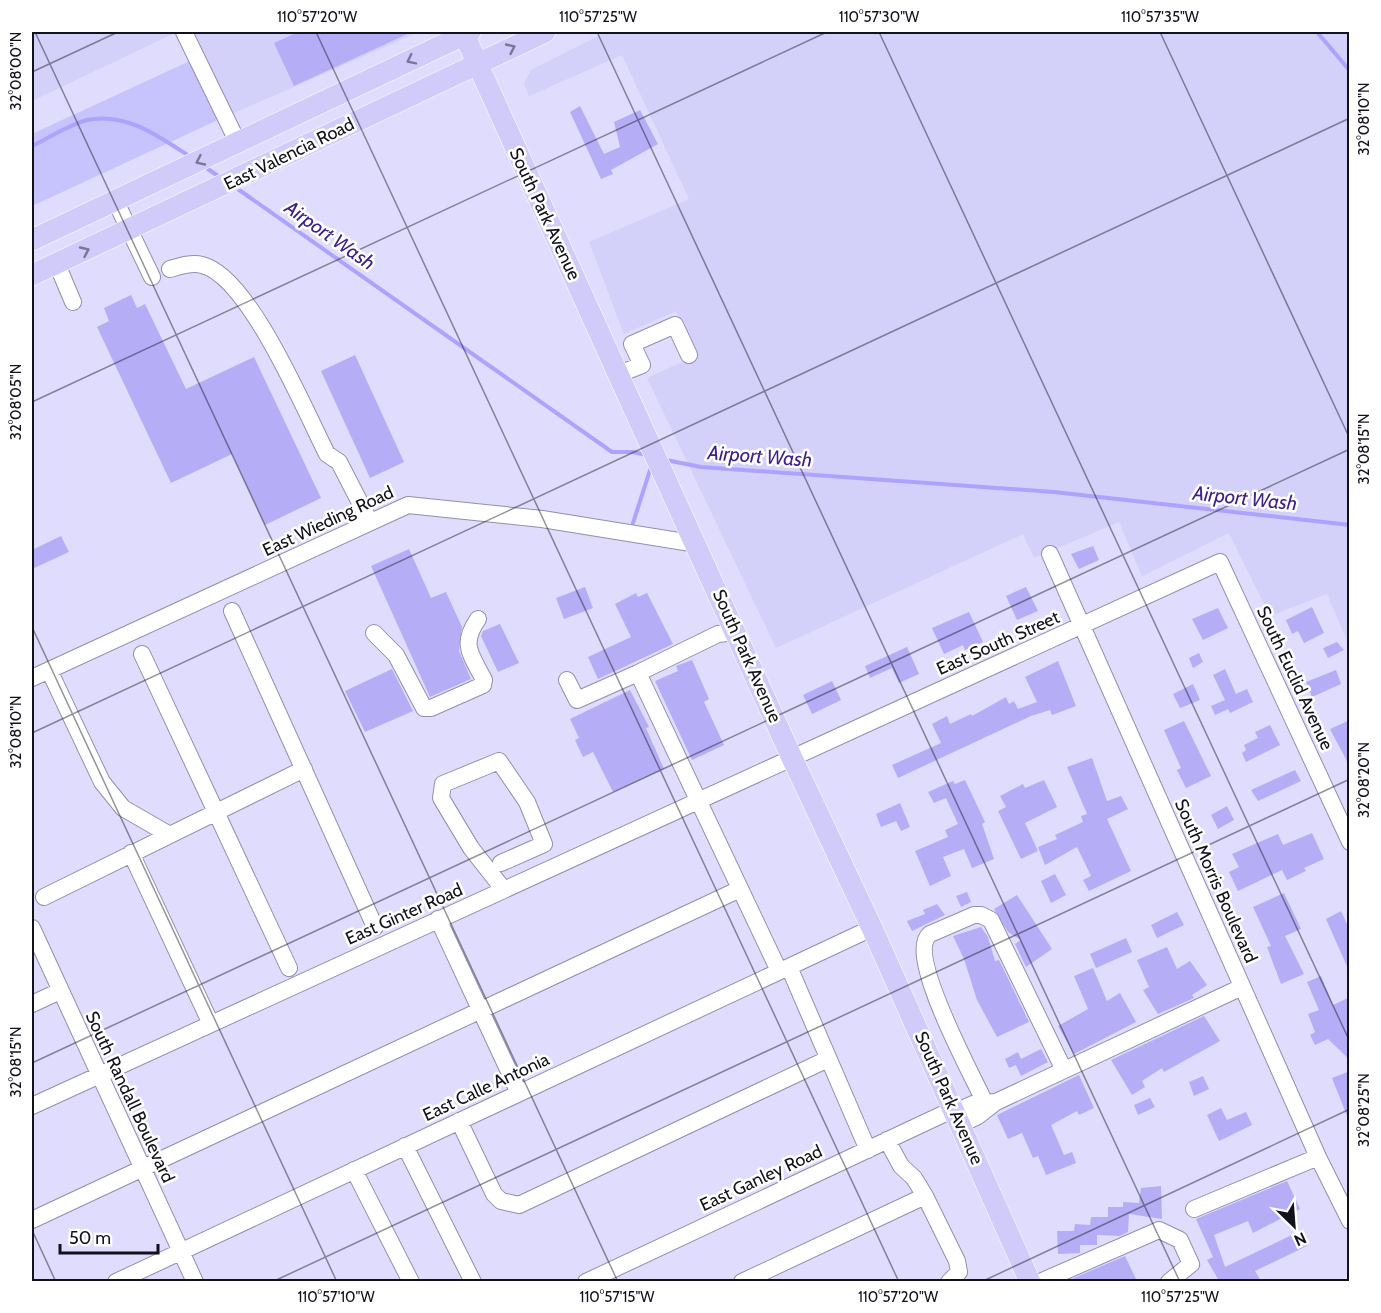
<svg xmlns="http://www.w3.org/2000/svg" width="1381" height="1313" viewBox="0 0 1381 1313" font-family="Cabin,sans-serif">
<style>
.built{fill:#d3d0f9}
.green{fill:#c7c3fc}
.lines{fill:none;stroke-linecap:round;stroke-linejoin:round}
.stream{stroke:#ada3fe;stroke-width:4}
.building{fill:#b5aef7}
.minor-casing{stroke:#918fae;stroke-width:18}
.major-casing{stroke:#fff;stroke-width:22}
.minor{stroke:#fff;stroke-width:16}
.major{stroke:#d0cbf9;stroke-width:21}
.oneway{stroke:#7a7796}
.ticks{fill:none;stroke:#12111c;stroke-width:1.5;stroke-opacity:0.45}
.labels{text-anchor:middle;stroke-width:5;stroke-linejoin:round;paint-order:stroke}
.street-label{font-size:18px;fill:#12111c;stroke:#fff}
.water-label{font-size:20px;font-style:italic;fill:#3e2189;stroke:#fff}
.neatline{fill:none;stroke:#12111c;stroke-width:2}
.ticks-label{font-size:15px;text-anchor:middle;fill:#12111c}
</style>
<rect width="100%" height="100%" fill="#dfdcfe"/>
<!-- built -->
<path class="built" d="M32 32H177L32 101Z
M178 32H419L220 119Z
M606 32H1349V645L1327 594 1270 616 1229 533 1142 576 1119 522 1034 558 1023 534 776 648 647 378 698 355 676 311 624 334 589 242 689 199 622 55 529 96 524 83 531 70Z"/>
<!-- green -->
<path class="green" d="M192 60 220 119 32 206V134Z"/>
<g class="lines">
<!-- stream -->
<path class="stream" d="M1317 32 1350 71
M32 146C49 138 68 125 87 120 126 112 158 136 189 156
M205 167 221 178
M235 187 612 452H633L647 455
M666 460 701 467 1054 492 1350 525
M633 523 651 467"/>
</g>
<!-- building -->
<path class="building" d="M298 32H412L294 86 274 43Z
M580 106 604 154 620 147 614 122 640 110 658 144 611 170 613 174 601 179 570 112Z
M131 295 137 308 145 304 186 389 254 357 321 498 265 525 232 454 171 483 97 327 109 321 104 308Z
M355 355 404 462 370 478 321 371Z
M61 536 69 552 32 569V550Z
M1093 546 1099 560 1079 569 1071 554Z
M409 549 431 598 446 592 462 627 459 651 471 679 430 697 371 566Z
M585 587 593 608 564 619 556 598Z
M1026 587 1038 611 1017 620 1006 596Z
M636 593 638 597 647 593 673 644 598 679 588 657 631 637 615 604Z
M1312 607 1324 633 1304 643 1298 631 1292 634 1286 620Z
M1218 608 1228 628 1203 640 1192 619Z
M969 612 983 642 965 650 963 645 944 654 932 628Z
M500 624 519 663 498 672 481 636 483 631Z
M1337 642 1344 650 1328 658 1323 648Z
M907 647 919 674 899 683 892 668 870 678 865 666Z
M1199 653 1203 662 1193 668 1189 658Z
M692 660 709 699 704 702 724 745 692 760 655 681 678 671 676 666Z
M1058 661 1076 706 1052 715 1050 710 1031 716 898 778 892 765 941 743 932 724 947 716 950 724 971 714 972 716 1006 697 1009 704 1014 701 1018 709 1037 702 1025 677Z
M392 669 413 711 365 732 345 691Z
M1225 669 1236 694 1247 689 1253 702 1230 713 1228 709 1215 715 1211 706 1225 700 1213 675Z
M1336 670 1341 684 1312 697 1306 682Z
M832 681 841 700 812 714 803 695Z
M1193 684 1200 700 1180 708 1173 694Z
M630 690 649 727 646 728 664 769 613 792 593 752 583 757 575 740 579 738 570 719Z
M1350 720V767L1330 729Z
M1184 721 1211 776 1186 788 1177 770 1181 768 1164 730Z
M1270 725 1280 745 1246 762 1242 753 1246 750 1244 745 1258 738 1255 732Z
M1092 758 1107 801 1121 796 1128 809 1107 819 1131 871 1089 891 1083 880 1091 876 1077 847 1045 865 1038 847 1057 839 1055 835 1083 822 1081 816 1087 814 1067 767Z
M1295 770 1301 781 1258 801 1251 790Z
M965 780 985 822 982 824 994 859 972 868 964 849 943 857 951 876 930 886 915 851 948 837 945 830 958 824 946 798 934 803 928 792 953 781 955 784Z
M1044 780 1057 807 1025 823 1038 851 1021 859 998 811 1006 807 1000 796 1023 784 1025 788Z
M900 803 910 827 901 831 896 821 881 827 876 814Z
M1227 806 1234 820 1218 829 1211 815Z
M1312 833 1324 859 1304 868 1306 871 1287 880 1282 870 1238 891 1229 872 1239 867 1232 854 1278 834 1283 845Z
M1055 874 1066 895 1051 903 1041 881Z
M967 892 971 902 961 907 956 896Z
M1284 893 1301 929 1285 936 1304 974 1281 984 1267 947 1271 946 1253 907Z
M1017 895 1052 949 1026 967 1015 944 1021 940 1008 932 994 909Z
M937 904 945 915 912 931 907 921 925 914 923 910Z
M1341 911 1350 931 1349 971 1326 919Z
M1177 912 1184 925 1157 938 1151 925Z
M981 927 988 937 995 961 999 960 1029 1022 997 1037 977 1000 964 959 953 936Z
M1126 938 1132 952 1096 968 1090 954Z
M1167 947 1177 969 1190 961 1207 985 1192 995 1194 998 1158 1014 1143 990 1149 987 1137 960Z
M1093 968 1107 1001 1120 993 1136 1022 1074 1054 1058 1026 1088 1009 1074 976Z
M1321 976 1333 1005 1350 997V1060L1328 1039 1315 1045 1310 1035 1315 1032 1308 1014 1319 1010 1307 982Z
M1204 1016 1220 1041 1164 1072 1162 1068 1142 1081 1145 1087 1132 1095 1111 1060Z
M1041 1049 1048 1062 1021 1076 1016 1065 1009 1068 1005 1059 1018 1052 1021 1059Z
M1350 1071V1120L1349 1121 1332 1078Z
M1079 1075 1094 1108 1079 1115 1077 1111 1051 1125 1064 1155 1072 1152 1076 1163 1046 1175 1038 1156 1033 1158 1022 1133 1008 1139 997 1115Z
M1203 1076 1209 1089 1194 1096 1189 1082Z
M1150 1098 1155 1107 1138 1115 1134 1105Z
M1221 1108 1227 1120 1246 1112 1252 1125 1219 1141 1207 1115Z
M1287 1181 1300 1209 1253 1233 1248 1221 1214 1235 1225 1267 1302 1230 1309 1245 1255 1271 1261 1281H1219L1207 1260 1213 1257 1196 1219Z
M1161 1186 1162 1219 1129 1214 1128 1232 1120 1236 1097 1235V1245H1080V1253L1058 1254 1057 1231H1074L1075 1224 1090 1225 1091 1217H1108V1207H1123V1202L1139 1203 1141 1188Z
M1125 1256 1137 1281H1067Z"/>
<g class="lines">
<!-- minor casing -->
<g class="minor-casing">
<path id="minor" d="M184 32 238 143
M116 202 152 277
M57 264 73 302
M170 269C180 266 192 262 202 265 249 276 305 411 327 454L339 462 370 522
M619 374 642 365 632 344 675 325 689 355
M1050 554 1318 1157 1350 1221
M232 611 375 927
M374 633 396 655 424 708H431L483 685 484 680C471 654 460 645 478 619
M142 654 289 968
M49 670 102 782 123 808 168 834
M638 673 718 634 736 632
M32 678 408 505 542 519 697 544
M567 680 577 700 638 673 779 971
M131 853 211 1024
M501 863 544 844 527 802 499 761 443 784 441 798 471 848 504 890
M44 897 304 769
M438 919 519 1093
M32 928 195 1282
M789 967 868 1150
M32 1004 60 991
M996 1102 1242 987
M985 1103C973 1076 905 954 930 934L974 915H981L991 920 1064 1070
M32 1106 1220 562 1350 842
M955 1112 973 1104 996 1102 978 1116 961 1124
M459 1121 494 1194 501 1201 519 1205 828 1059
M887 1140 901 1166 914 1178 925 1196 957 1261 959 1272 949 1282
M405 1146 473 1282
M354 1170 411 1282
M1194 1209 1318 1157
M32 1220 740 889
M116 1282 872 928
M586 1282 954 1109
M742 1282 925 1196
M1040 1282 1159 1230 1180 1240 1191 1264 1169 1282"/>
</g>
<!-- major casing -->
<g class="major-casing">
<path id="major" d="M464 34 792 758 872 928 1030 1282
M32 240 470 32
M32 275 545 32"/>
</g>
<!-- minor -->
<use href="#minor" class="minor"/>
<!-- major -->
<use href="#major" class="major"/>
</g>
<!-- one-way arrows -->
<defs><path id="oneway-chevron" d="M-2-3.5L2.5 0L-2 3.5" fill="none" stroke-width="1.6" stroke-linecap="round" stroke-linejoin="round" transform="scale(1.5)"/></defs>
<g class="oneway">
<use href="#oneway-chevron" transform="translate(511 48) rotate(-25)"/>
<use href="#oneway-chevron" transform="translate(411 60) rotate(154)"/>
<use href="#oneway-chevron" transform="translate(200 161) rotate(155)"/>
<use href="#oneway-chevron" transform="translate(85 251) rotate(-25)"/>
</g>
<!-- ticks -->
<path class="ticks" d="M35 32 618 1282M316 32 899 1282M597 32 1180 1282M879 32 1350 1042M1160 32 1350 439M32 72 118 32M32 402 827 32M32 627 337 1282M32 733 1350 118M32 1063 1350 449M32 1230 56 1282M272 1282 1350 779M981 1282 1350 1109"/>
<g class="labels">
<!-- street labels -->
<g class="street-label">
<text transform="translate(289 154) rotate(-26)" y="6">East Valencia Road</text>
<text transform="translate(545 214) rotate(65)" y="6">South Park Avenue</text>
<text transform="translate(328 521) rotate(-25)" y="6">East Wieding Road</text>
<text transform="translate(998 643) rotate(-24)" y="6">East South Street</text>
<text transform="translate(747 656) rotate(66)" y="6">South Park Avenue</text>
<text transform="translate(1295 678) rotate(65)" y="6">South Euclid Avenue</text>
<text transform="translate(1216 881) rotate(66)" y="6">South Morris Boulevard</text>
<text transform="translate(404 914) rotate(-24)" y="6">East Ginter Road</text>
<text transform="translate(486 1087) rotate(-25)" y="6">East Calle Antonia</text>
<text transform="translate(130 1097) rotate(65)" y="6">South Randall Boulevard</text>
<text transform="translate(949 1098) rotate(66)" y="6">South Park Avenue</text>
<text transform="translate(761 1178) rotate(-25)" y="6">East Ganley Road</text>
</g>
<!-- water labels -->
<g class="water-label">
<text transform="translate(330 235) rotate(35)" y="7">Airport Wash</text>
<text transform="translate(760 456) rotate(4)" y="7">Airport Wash</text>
<text transform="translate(1245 498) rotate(6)" y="7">Airport Wash</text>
</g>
</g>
<!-- border -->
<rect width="1381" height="1313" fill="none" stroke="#ffffff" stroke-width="66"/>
<!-- north arrow -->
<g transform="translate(1294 1226) rotate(155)" stroke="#ffffff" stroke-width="4.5" paint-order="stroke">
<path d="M0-4.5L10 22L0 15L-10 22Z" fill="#12111c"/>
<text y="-9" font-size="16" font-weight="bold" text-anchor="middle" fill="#12111c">N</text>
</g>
<!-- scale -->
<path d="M60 1244v9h98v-9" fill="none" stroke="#12111c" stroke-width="3"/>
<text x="69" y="1244" font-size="18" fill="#12111c" stroke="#ffffff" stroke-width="4.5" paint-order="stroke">50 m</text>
<rect x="33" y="33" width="1315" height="1247" class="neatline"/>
<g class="ticks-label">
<text x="317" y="22">110°57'20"W</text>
<text x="598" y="22">110°57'25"W</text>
<text x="879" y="22">110°57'30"W</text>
<text x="1160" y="22">110°57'35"W</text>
<text transform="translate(16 71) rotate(-90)" y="5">32°08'00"N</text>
<text transform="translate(1364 119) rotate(-90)" y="5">32°08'10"N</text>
<text transform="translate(16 402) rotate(-90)" y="5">32°08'05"N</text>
<text transform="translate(1364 449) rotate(-90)" y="5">32°08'15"N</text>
<text transform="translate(16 732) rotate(-90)" y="5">32°08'10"N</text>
<text transform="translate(1364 780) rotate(-90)" y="5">32°08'20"N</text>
<text transform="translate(16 1062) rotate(-90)" y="5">32°08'15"N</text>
<text transform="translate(1364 1110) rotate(-90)" y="5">32°08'25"N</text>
<text x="336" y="1302">110°57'10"W</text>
<text x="617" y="1302">110°57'15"W</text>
<text x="898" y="1302">110°57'20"W</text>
<text x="1180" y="1302">110°57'25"W</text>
</g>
</svg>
